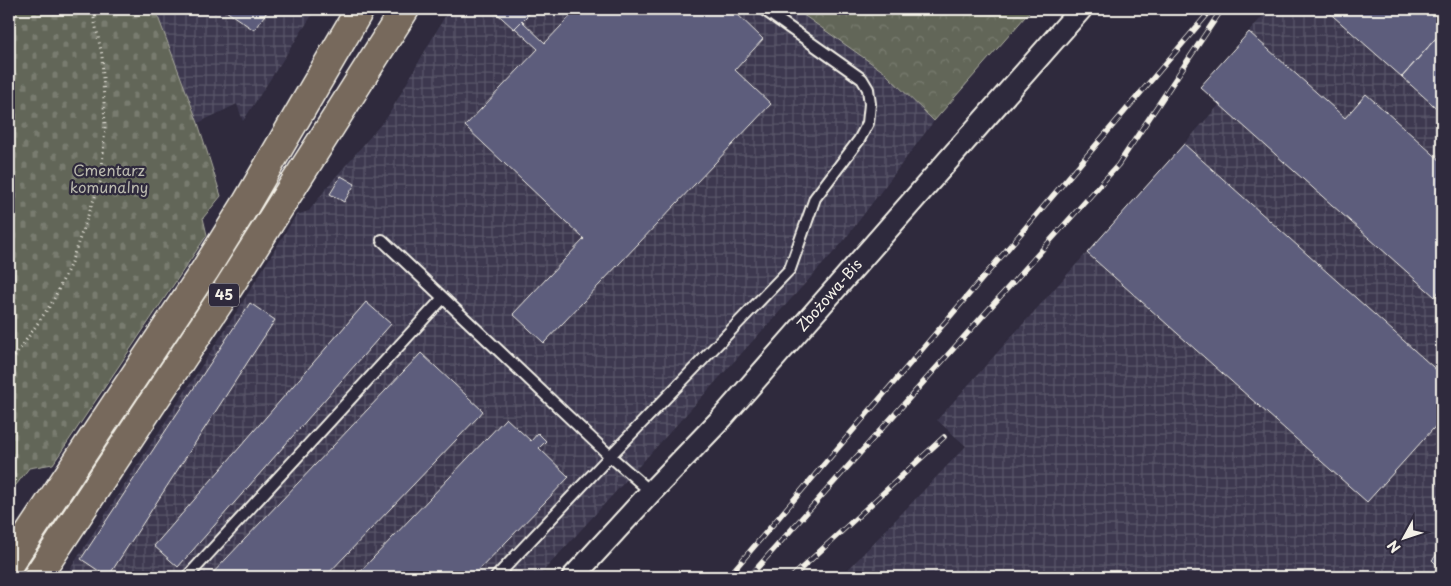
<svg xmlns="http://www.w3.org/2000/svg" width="1451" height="586" viewBox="0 0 1451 586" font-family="'Playpen Sans',sans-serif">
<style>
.industrial{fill:url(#industrial-grid)}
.forest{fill:url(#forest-crowns);stroke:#abaca0}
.cemetery{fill:url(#cemetery-stones);stroke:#abaca0}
.building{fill:#5d5d7b;stroke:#f4f1e8}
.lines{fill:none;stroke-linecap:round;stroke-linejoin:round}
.service-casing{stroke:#f4f1e8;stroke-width:14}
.minor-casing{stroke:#f4f1e8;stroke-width:25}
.primary-casing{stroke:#f4f1e8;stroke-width:31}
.path{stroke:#f4f1e8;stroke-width:3;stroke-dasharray:1 4;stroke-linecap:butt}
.service{stroke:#2f2a3d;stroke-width:10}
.minor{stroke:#2f2a3d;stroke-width:21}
.primary{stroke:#77695c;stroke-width:28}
.rail-casing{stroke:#f4f1e8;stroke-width:5.5}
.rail{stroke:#2f2a3d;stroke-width:4;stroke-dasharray:11;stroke-linecap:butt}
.labels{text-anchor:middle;stroke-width:4.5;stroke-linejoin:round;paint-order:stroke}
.shield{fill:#2f2a3d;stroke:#b9b5b5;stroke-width:1}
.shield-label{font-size:14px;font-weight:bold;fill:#f4f1e8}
.park-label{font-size:15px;fill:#bab9ae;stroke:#2f2a3d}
.street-label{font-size:15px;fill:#f4f1e8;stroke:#2f2a3d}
</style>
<defs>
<pattern id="industrial-grid" width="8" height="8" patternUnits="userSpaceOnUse" patternTransform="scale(1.25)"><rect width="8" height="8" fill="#3d3950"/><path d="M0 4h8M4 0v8" fill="none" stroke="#5a5669"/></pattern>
<pattern id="forest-crowns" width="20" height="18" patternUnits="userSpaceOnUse" patternTransform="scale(1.25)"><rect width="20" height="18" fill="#626658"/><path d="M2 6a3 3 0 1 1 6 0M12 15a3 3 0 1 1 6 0" fill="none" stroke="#797c70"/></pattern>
<pattern id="cemetery-stones" width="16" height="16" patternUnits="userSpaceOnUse" patternTransform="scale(1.25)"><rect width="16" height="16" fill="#626658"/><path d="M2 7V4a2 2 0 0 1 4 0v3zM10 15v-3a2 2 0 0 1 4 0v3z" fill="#797c70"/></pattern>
</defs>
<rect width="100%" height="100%" fill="#2f2a3d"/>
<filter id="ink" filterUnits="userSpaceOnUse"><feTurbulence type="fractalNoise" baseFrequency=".02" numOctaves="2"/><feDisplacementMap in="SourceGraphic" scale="10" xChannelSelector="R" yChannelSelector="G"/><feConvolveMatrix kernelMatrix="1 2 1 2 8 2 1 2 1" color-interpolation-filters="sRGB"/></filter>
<g filter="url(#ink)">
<!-- industrial -->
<path class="industrial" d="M155 9H316L243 121 237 104 198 123Z
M449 9H795L884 72 934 121 842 243 538 577H65L239 308 296 215 309 211 328 186 388 116Z
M1269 9H1442V577H841L966 446 937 420 1219 105 1200 87Z"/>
<!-- forest -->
<path class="forest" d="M795 9H1032L934 121 884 72Z"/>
<!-- cemetery -->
<path class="cemetery" d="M9 9H155L198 123 221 196 203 218 207 235 53 464 29 468 16 485 9 489Z"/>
<!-- building -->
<path class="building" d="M223 9H269L254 30Z
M492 9H534L514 29Z
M577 9H671L674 12 677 9H732L763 39 735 70 771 104 544 343 513 314 584 239 465 126 538 49 515 28 522 21 545 43Z
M1325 9H1442V31L1402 77Z
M1442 31V113L1402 77Z
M1249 32 1345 118 1366 94 1442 162V294L1439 291 1435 297 1200 87Z
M1184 144 1442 375V419L1367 502 1087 253Z
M341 176 355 184 344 202 330 194Z
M366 302 391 324 178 567 154 546Z
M250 303 275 320 108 577 81 559Z
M421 353 483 411 479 416 325 577H209Z
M506 418 531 441 538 433 546 441 539 448 569 477 545 502 472 577H355Z
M1442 549V570L1432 560Z"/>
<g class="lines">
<!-- service casing -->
<g class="service-casing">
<path id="service" d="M382 240 610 456 790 269 815 198 859 140 868 123 870 104 868 89 862 79 763 9
M187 577 443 298
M496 577 610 456 651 492"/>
</g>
<!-- minor casing -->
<g class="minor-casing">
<g id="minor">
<path id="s1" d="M573 577 651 492 722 418 1081 9"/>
</g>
</g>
<!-- primary casing -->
<g class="primary-casing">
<path id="primary" d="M9 564 205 270 246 204 360 9
M37 577 222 298 405 9"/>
</g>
<!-- path -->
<path class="path" d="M9 365 53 301 70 265 101 180 105 127 102 55 92 9"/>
<!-- service -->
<use href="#service" class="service"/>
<!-- minor -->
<use href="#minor" class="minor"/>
<!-- primary -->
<use href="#primary" class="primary"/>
<!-- rail casing -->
<g class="rail-casing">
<path id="rail" d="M728 577 1212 9
M749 577 1118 165 1222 9
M792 577 944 437"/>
</g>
<!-- rail -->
<use href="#rail" class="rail"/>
</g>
</g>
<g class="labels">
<!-- shield labels -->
<rect class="shield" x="209" y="283.5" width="30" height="23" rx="4"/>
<g class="shield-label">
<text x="224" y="300">45</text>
</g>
<!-- park labels -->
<g class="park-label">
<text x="109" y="176">Cmentarz<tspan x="109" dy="17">komunalny</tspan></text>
</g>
<!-- street labels -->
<g class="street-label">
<text dy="5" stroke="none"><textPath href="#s1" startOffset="381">Zbożowa-Bis</textPath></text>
</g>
</g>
<!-- margin -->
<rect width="1451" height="586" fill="none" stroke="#2f2a3d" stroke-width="30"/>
<rect x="15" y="15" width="1421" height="556" fill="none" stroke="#f4f1e8" stroke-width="2" filter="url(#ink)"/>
<!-- north arrow -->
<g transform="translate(1404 538) rotate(230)" stroke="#2f2a3d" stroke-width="4" paint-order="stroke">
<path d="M0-4L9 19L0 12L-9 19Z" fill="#f4f1e8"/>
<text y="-8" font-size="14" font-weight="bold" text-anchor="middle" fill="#f4f1e8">N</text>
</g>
</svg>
